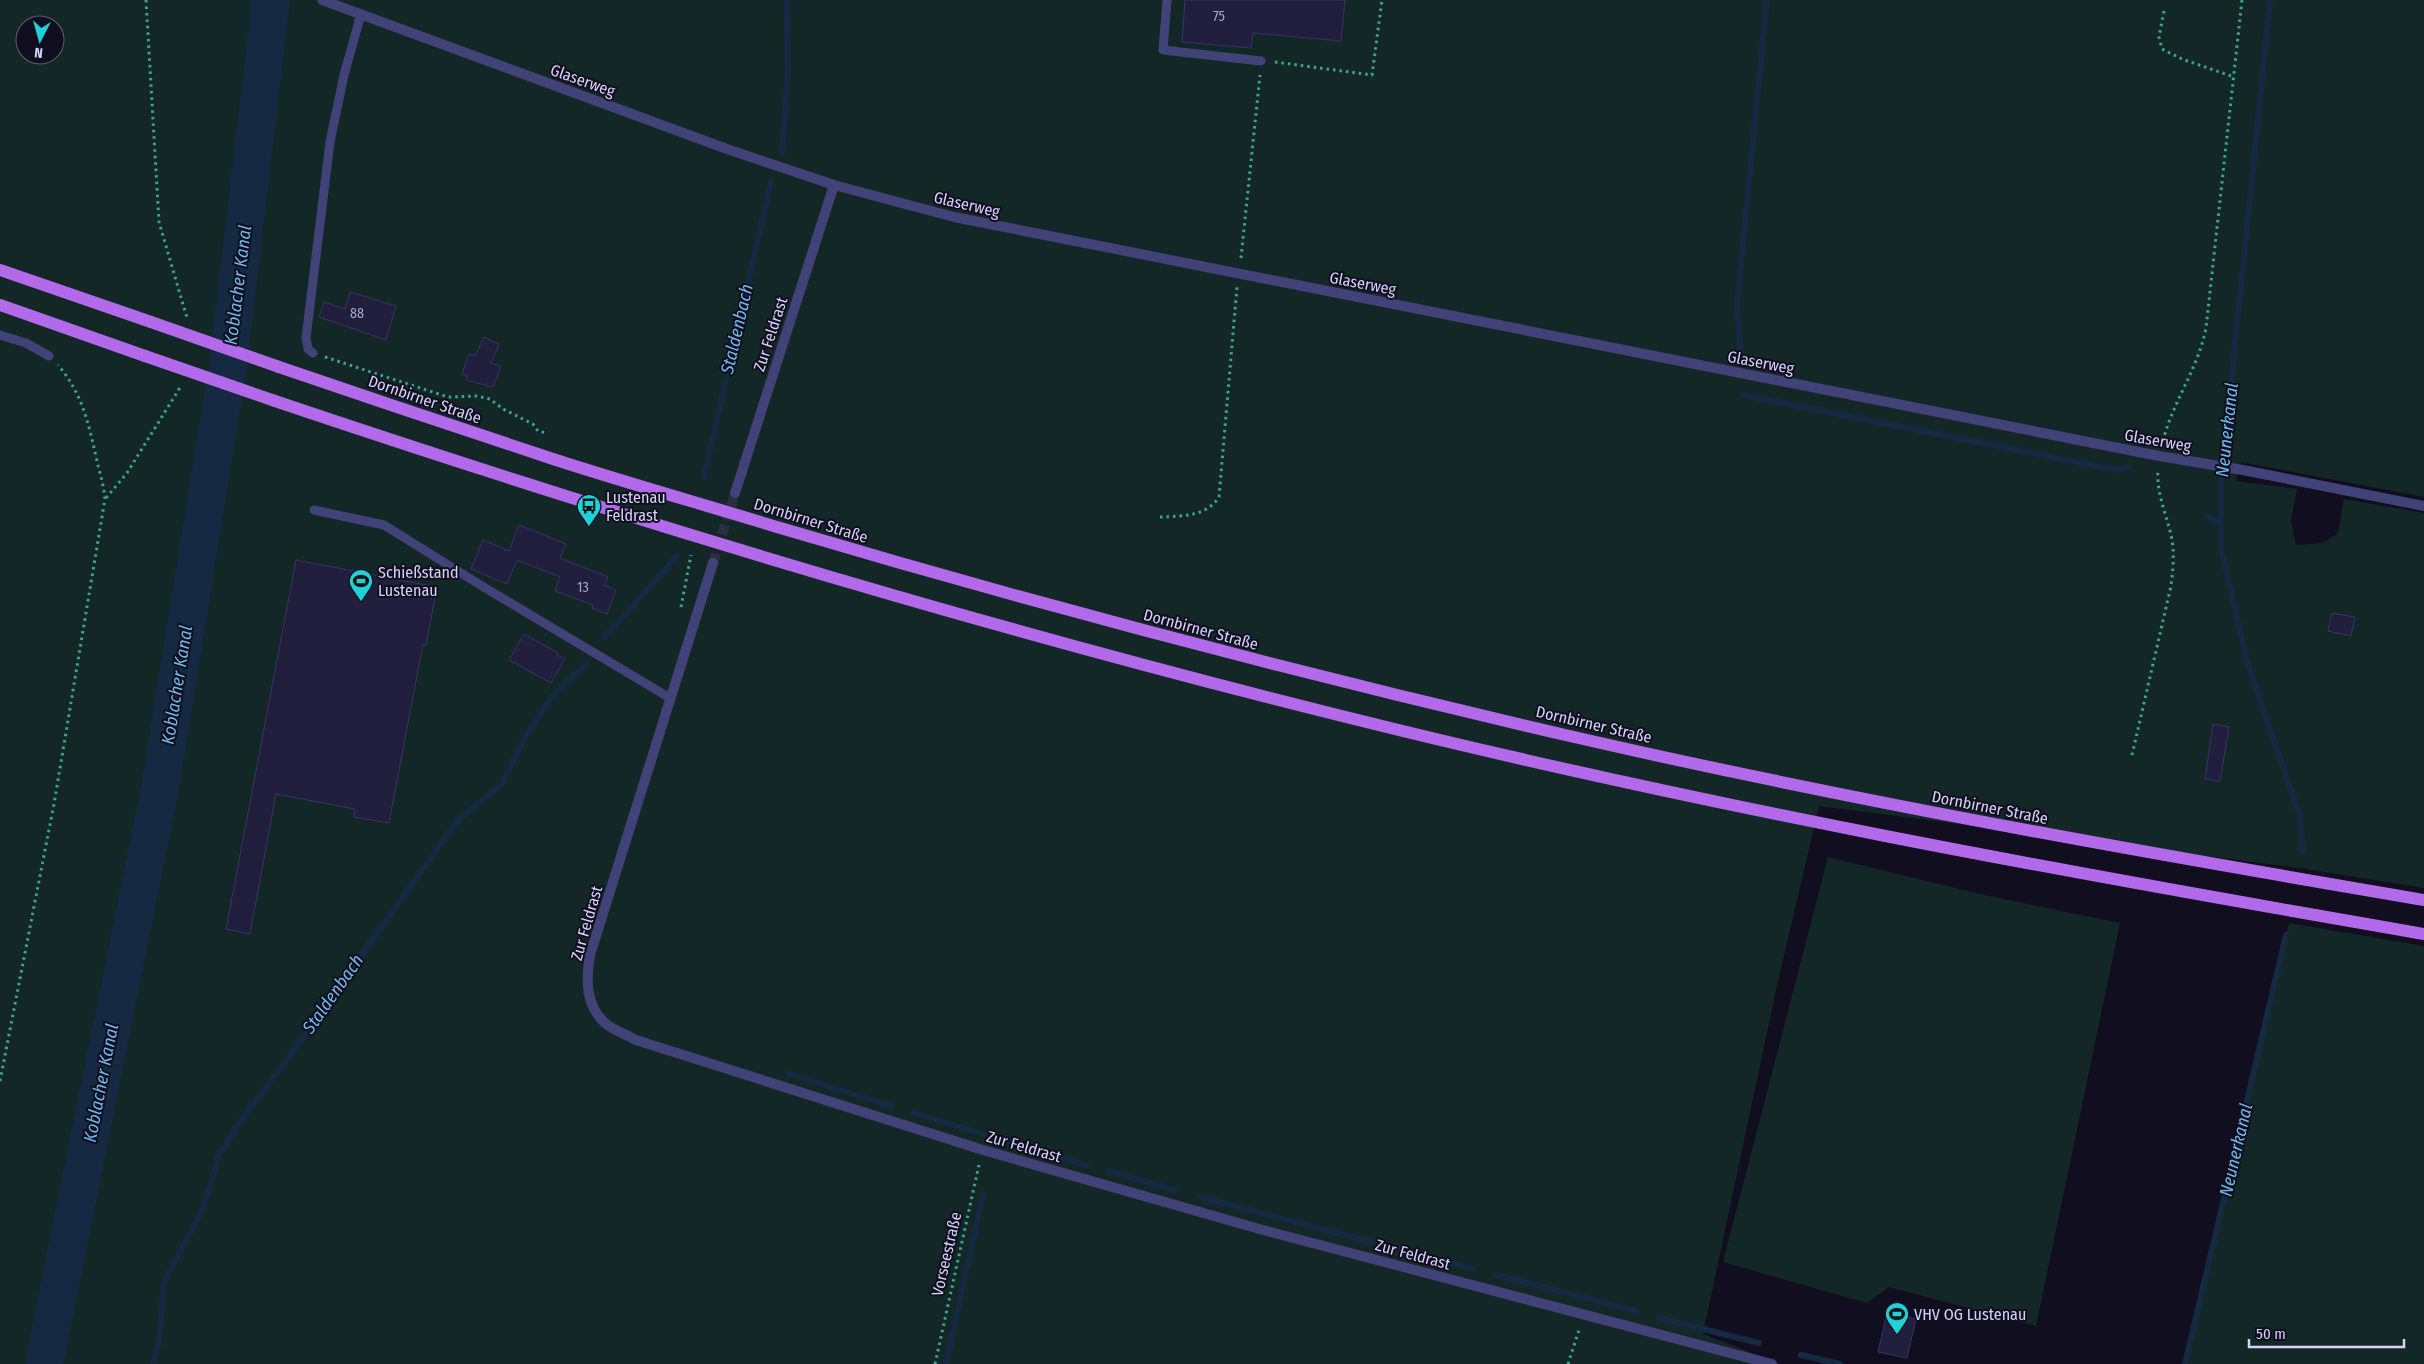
<svg xmlns="http://www.w3.org/2000/svg" width="2424" height="1364" viewBox="0 0 2424 1364" font-family="'Fira Sans Condensed',sans-serif">
<style>
.green{fill:#132826;fill-rule:evenodd}
.lines{fill:none;stroke-linecap:round;stroke-linejoin:round}
.stream{stroke:#162943;stroke-width:6}
.river{stroke:#162943;stroke-width:38}
.building{fill:#221e3d;stroke:#3a3366}
.street-tunnel{stroke:#2e2c40;stroke-width:10;stroke-dasharray:10 5;stroke-linecap:butt}
.path{stroke:#3ea296;stroke-width:3;stroke-dasharray:2.5 4;stroke-linecap:butt}
.lane{stroke:#414277;stroke-width:9}
.street{stroke:#414277;stroke-width:10}
.primary{stroke:#b269ea;stroke-width:12}
.primary-bridge{stroke:#b269ea;stroke-width:12}
.labels{text-anchor:middle;stroke-width:4;stroke-linejoin:round;paint-order:stroke}
.number-label{font-size:14px;fill:#a8a6ca}
.street-label{font-size:16px;fill:#d5d3f9;stroke:#110f1f}
.poi-label{font-size:16px;fill:#d5d3f9;stroke:#110f1f;text-anchor:start}
.water-label{font-size:18px;font-style:italic;fill:#6fb9eb;stroke:#110f1f}
</style>
<rect width="100%" height="100%" fill="#110f1f"/>
<!-- green -->
<path class="green" d="M0 0H2424V497L2241 462 2236 481 2297 489 2291 521 2296 545 2323 543 2338 533 2344 499 2424 513V888L2300 868 1819 806 1776 990 1703 1334 1780 1364H57L117 1077 164 829 245 337 223 331 95 1060 34 1364H0ZM25 25H55V55H25Z
M1828 857 1984 895 2120 923 2036 1326 1889 1287 1867 1303 1723 1262Z
M2289 923 2424 946V1364H2185Z"/>
<g class="lines">
<!-- stream -->
<path class="stream" d="M2270 0 2221 483V549L2248 664 2300 817 2303 851
M782 153 788 73 787 0
M1741 355 1737 303 1767 0
M1743 395 2115 470 2128 467
M704 477 771 182
M2207 516 2220 524
M605 637 677 556
M789 1074 891 1106
M914 1113 983 1134
M1006 1141 1037 1150
M1060 1157 1086 1165
M1109 1171 1174 1190
M1201 1197 1371 1242
M1395 1248 1418 1254
M1441 1260 1473 1269
M1496 1275 1636 1311
M1659 1318 1759 1343
M1801 1355 1840 1364
M153 1364 159 1343 164 1282 203 1209 219 1155 240 1122 284 1064 458 820 502 784 525 737 552 697 586 664
M946 1364 983 1195
M2185 1364 2286 935"/>
<!-- river -->
<path class="river" d="M44 1364 160 788 228 365 271 0"/>
</g>
<!-- building -->
<path class="building" d="M1185 0H1345L1341 41 1253 33 1251 48 1182 42Z
M350 292 396 306 386 340 319 317 324 302 345 309Z
M484 337 499 344 491 363 501 366 493 387 466 380 467 376 462 374 469 354 475 356Z
M519 525 566 544 560 558 608 577 604 585 616 590 607 614 592 608 593 605 555 591 560 577 517 560 507 584 471 569 483 540 509 551Z
M296 560 437 587 426 645 423 644 389 823 354 817 355 809 276 794 250 934 226 929Z
M2332 613 2355 617 2351 636 2328 631Z
M524 634 558 653 557 655 565 659 551 683 509 660Z
M2213 724 2229 727 2220 781 2205 779Z
M1887 1313 1916 1319 1907 1358 1878 1352Z"/>
<g class="lines">
<!-- street-tunnel -->
<path class="street-tunnel" d="M713 563 735 493"/>
<!-- path -->
<path class="path" d="M146 0 159 222 187 318
M2164 11 2159 37 2162 49 2182 59 2234 77
M1275 62 1372 75 1382 0
M1241 258 1260 75
M325 357 448 397 477 396 490 399 503 409 533 424 538 431 546 433
M2163 441C2173 401 2198 369 2206 328L2242 0
M106 498 127 473 181 386
M1160 517C1182 516 1206 517 1219 497L1237 287
M681 607 691 555
M2132 755 2171 586C2173 569 2175 552 2171 535 2166 513 2156 492 2158 469
M0 1081 54 804 105 499C104 486 100 474 97 461 89 426 83 394 58 365
M935 1364 979 1165
M1568 1364 1580 1327"/>
<!-- lane -->
<path class="lane" d="M1167 0 1163 50 1261 61
M0 335 26 343 49 356
M313 353 308 349 306 338 330 142 344 75 361 14
M314 510 384 525 482 586 670 698"/>
<!-- street -->
<path class="street" d="M322 0 727 149 834 185 954 217 2159 456 2243 470 2424 506
M735 493 834 185
M713 563 590 955C586 979 585 1005 605 1023 613 1030 627 1035 636 1040L983 1150 1263 1230 1772 1364"/>
<!-- primary -->
<path class="primary" d="M0 270 151 322
M0 305 145 356
M279 367C370 398 462 429 553 459 627 483 702 504 777 527 1036 604 1298 673 1561 734 1847 800 2135 851 2424 900
M275 401C631 521 990 629 1354 719 1707 807 2065 872 2424 934"/>
<!-- primary-bridge -->
<path class="primary-bridge" d="M151 322 279 367
M145 356 275 401"/>
</g>
<!-- icons -->
<defs>
<g id="bus-pin" transform="scale(1.25)"><path d="M0 17L-7.5 6A9.5 9.5 0 1 1 7.5 6Z" fill="#1ed2da" stroke="#110f1f"/><path d="M-5-6H5V4H4V6H2V4H-2V6H-4V4H-5ZM-3.5-4V0h7V-4ZM-3.5 1.2v1.5H-2V1.2ZM2 1.2v1.5H3.5V1.2Z" fill="#111"/></g>
<g id="stadium-pin" transform="scale(1.25)"><path d="M0 17L-7.5 6A9.5 9.5 0 1 1 7.5 6Z" fill="#1ed2da" stroke="#110f1f"/><path d="M0-5a6.5 5 0 1 0 0 10a6.5 5 0 1 0 0-10ZM-3.5-1.8h7v3.6h-7Z" fill="#111"/></g>
</defs>
<g fill-rule="evenodd">
<use href="#bus-pin" x="589" y="506"/>
<use href="#stadium-pin" x="361" y="581"/>
<use href="#stadium-pin" x="1897" y="1314"/>
</g>
<g class="labels">
<!-- number labels -->
<g class="number-label">
<text x="1219" y="21">75</text>
<text x="357" y="318">88</text>
<text x="583" y="592">13</text>
</g>
<!-- street labels -->
<g class="street-label">
<text transform="translate(583 80) rotate(20)" y="6">Glaserweg</text>
<text transform="translate(967 204) rotate(13)" y="6">Glaserweg</text>
<text transform="translate(1363 283) rotate(11)" y="6">Glaserweg</text>
<text transform="translate(770 334) rotate(-72)" y="6">Zur Feldrast</text>
<text transform="translate(1761 362) rotate(11)" y="6">Glaserweg</text>
<text transform="translate(425 399) rotate(19)" y="6">Dornbirner Straße</text>
<text transform="translate(2158 440) rotate(10)" y="6">Glaserweg</text>
<text transform="translate(811 520) rotate(17)" y="6">Dornbirner Straße</text>
<text transform="translate(1201 629) rotate(15)" y="6">Dornbirner Straße</text>
<text transform="translate(1594 724) rotate(13)" y="6">Dornbirner Straße</text>
<text transform="translate(1990 807) rotate(11)" y="6">Dornbirner Straße</text>
<text transform="translate(586 923) rotate(-74)" y="6">Zur Feldrast</text>
<text transform="translate(1024 1146) rotate(16)" y="6">Zur Feldrast</text>
<text transform="translate(946 1254) rotate(-77)" y="6">Vorseestraße</text>
<text transform="translate(1413 1254) rotate(15)" y="6">Zur Feldrast</text>
</g>
<!-- poi labels -->
<g class="poi-label">
<text x="606" y="503">Lustenau<tspan x="606" dy="18">Feldrast</tspan></text>
<text x="378" y="578">Schießstand<tspan x="378" dy="18">Lustenau</tspan></text>
<text x="1914" y="1320">VHV OG Lustenau</text>
</g>
<!-- water labels -->
<g class="water-label">
<text transform="translate(238 285) rotate(-83)" y="6">Koblacher Kanal</text>
<text transform="translate(737 329) rotate(-77)" y="6">Staldenbach</text>
<text transform="translate(2227 430) rotate(-84)" y="6">Neunerkanal</text>
<text transform="translate(177 685) rotate(-81)" y="6">Koblacher Kanal</text>
<text transform="translate(333 994) rotate(-55)" y="6">Staldenbach</text>
<text transform="translate(101 1083) rotate(-79)" y="6">Koblacher Kanal</text>
<text transform="translate(2236 1150) rotate(-77)" y="6">Neunerkanal</text>
</g>
</g>
<!-- north arrow -->
<g transform="translate(40 40) rotate(186)"><circle r="24" fill="#110f1f" stroke="#5f5d76"/>
<path d="M0-4L9 19L0 12L-9 19Z" fill="#1ed2da"/>
<text y="-8" font-size="14" font-weight="bold" text-anchor="middle" fill="#d5d3f9">N</text>
</g>
<!-- scale -->
<path d="M2249 1339v8h155v-8" fill="none" stroke="#d5d3f9" stroke-width="2.5"/>
<text x="2256" y="1339" font-size="15" fill="#d5d3f9" stroke="#110f1f" stroke-width="4" paint-order="stroke">50 m</text>
</svg>
